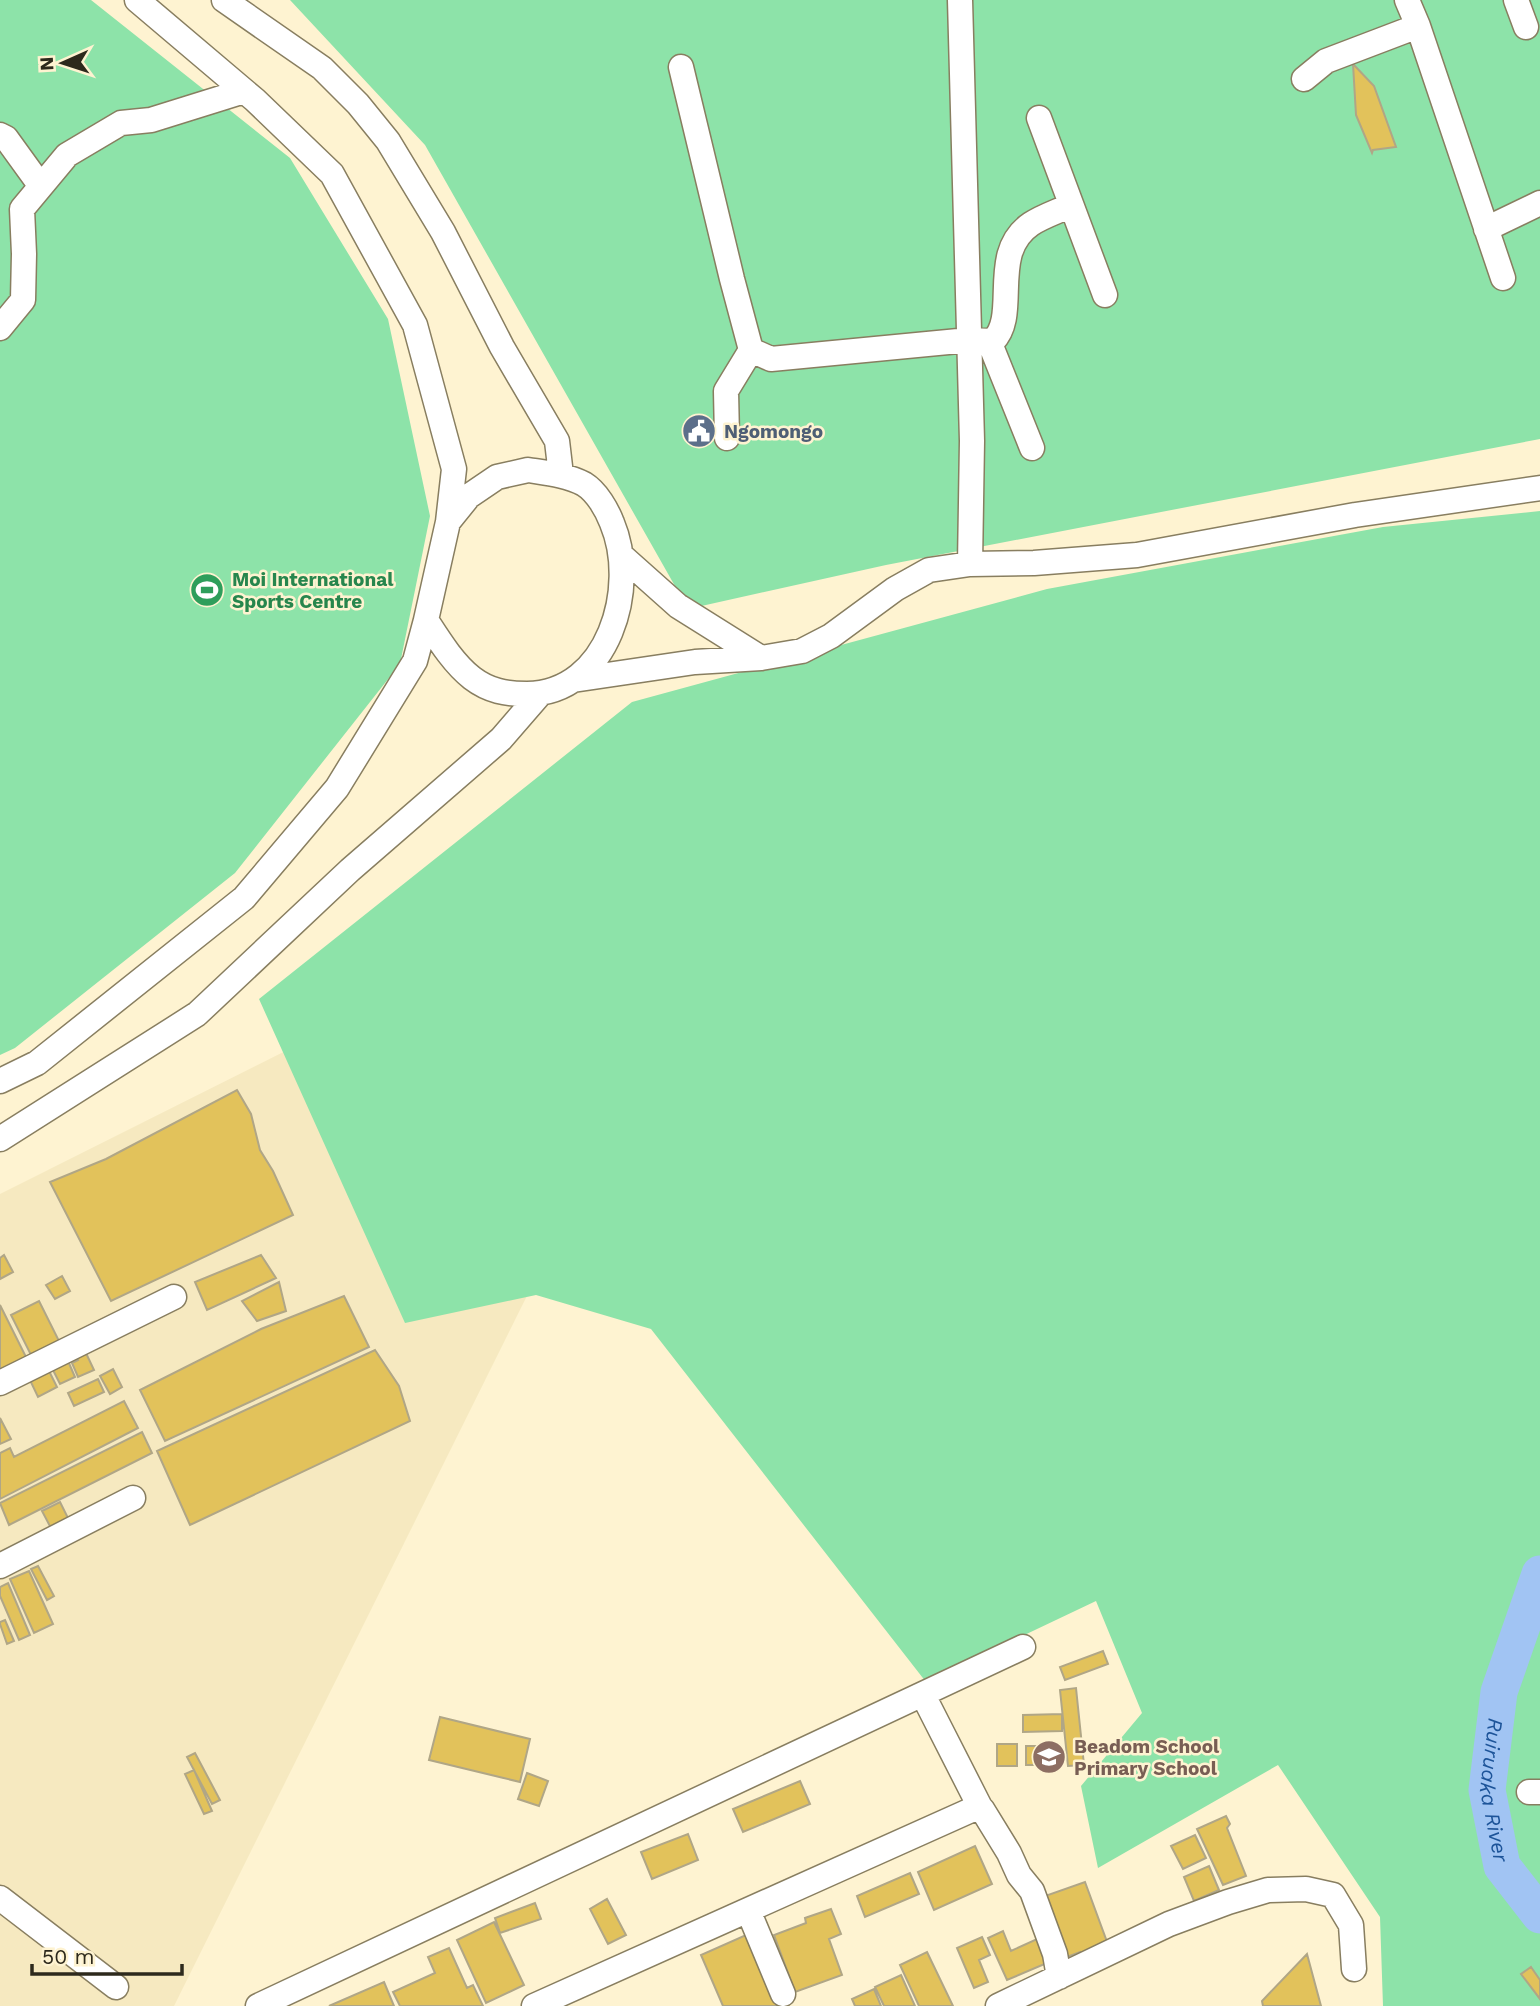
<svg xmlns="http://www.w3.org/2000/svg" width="1540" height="2006" viewBox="0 0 1540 2006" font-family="'Work Sans',sans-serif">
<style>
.built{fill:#f6e9c0}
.green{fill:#8de3a9}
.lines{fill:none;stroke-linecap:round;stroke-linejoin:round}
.river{stroke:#a1c4f3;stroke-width:37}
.building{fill:#e2c25b;stroke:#b0a686;stroke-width:2}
.minor-casing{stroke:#887e60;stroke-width:27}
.minor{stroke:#fff;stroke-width:24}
.labels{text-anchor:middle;stroke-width:5;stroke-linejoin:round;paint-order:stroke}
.service-label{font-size:19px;font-weight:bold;fill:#4e5e75;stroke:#fef3d1;text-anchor:start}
.leisure-label{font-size:19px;font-weight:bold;fill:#27864d;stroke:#fef3d1;text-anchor:start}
.education-label{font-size:19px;font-weight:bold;fill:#785e54;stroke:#fef3d1;text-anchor:start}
.water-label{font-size:21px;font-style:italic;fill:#1d5499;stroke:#fef3d1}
</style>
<rect width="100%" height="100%" fill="#fef3d1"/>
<!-- built -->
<path class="built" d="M517 935 603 1143 174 2006H0V1194Z"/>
<!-- green -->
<path class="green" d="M0 0H91L290 158 388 319 430 516 400 664 235 873 15 1048 0 1055Z
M290 0H1540V439L886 565 688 609 425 145Z
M1540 511V2006H1383L1380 1917 1278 1765 1098 1868 1081 1786 1142 1713 1096 1601 926 1682 651 1329 536 1295 405 1323 259 999 632 702 1047 589 1383 527Z"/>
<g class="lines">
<!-- river -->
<path class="river" id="s1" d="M1540 1574 1499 1692 1487 1790 1502 1866 1540 1915"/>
</g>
<!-- building -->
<path class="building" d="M1353 64 1374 86 1396 147 1373 150 1372 153 1356 115Z
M237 1090 251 1114 260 1150 273 1171 293 1215 111 1301 50 1182 106 1159Z
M4 1255 13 1272 0 1279V1258Z
M261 1255 276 1278 207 1310 195 1282Z
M62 1276 70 1291 55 1299 46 1285Z
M279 1282 286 1311 257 1321 242 1301Z
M344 1296 369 1347 165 1441 140 1390 261 1329Z
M39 1301 59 1341 31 1355 11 1315Z
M0 1305 26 1357 0 1370Z
M375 1350 399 1386 410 1421 190 1525 157 1451Z
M85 1351 94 1370 78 1377 72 1363 78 1360 76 1356Z
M68 1361 75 1377 60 1384 52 1368Z
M48 1369 57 1387 38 1397 29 1378Z
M113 1369 122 1387 110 1394 100 1376Z
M98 1379 104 1392 74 1406 68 1393Z
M124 1401 138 1428 0 1499V1453L10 1448 14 1457Z
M0 1418 11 1439 0 1444Z
M142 1432 152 1453 9 1525 0 1503Z
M60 1502 69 1520 52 1530 42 1511Z
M38 1566 54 1596 47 1600 31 1569Z
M29 1571 53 1624 34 1633 10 1579Z
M8 1583 30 1635 19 1640 0 1596V1587Z
M5 1620 14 1641 7 1644 0 1624V1622Z
M1103 1651 1108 1664 1065 1680 1060 1667Z
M1076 1688 1084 1765 1068 1766 1060 1690Z
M1062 1714V1731L1023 1732V1715Z
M440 1717 530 1739 520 1782 429 1760Z
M997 1744H1017V1766H997Z
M1026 1746H1060V1765H1026Z
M195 1753 220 1800 212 1804 187 1757Z
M194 1770 212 1811 204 1814 185 1774Z
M527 1773 548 1781 539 1806 518 1799Z
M800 1781 810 1804 743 1832 733 1809Z
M1226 1816 1230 1824 1227 1828 1246 1876 1223 1885 1197 1829Z
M688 1834 698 1860 652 1879 641 1852Z
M1195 1835 1206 1858 1183 1869 1171 1846Z
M975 1846 992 1884 934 1910 918 1872Z
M1209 1866 1219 1890 1194 1901 1184 1877Z
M910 1873 919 1894 865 1917 857 1896Z
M1085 1882 1110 1950 1082 1960 1080 1952 1067 1957 1045 1896Z
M607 1899 626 1935 608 1944 590 1909Z
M535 1903 541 1919 500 1933 495 1918Z
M831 1909 841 1934 829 1939 842 1975 795 1992 774 1935 806 1923 805 1918Z
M494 1922 524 1985 486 2003 457 1940Z
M1003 1931 1011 1951 1037 1939 1047 1963 1007 1980 988 1938Z
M746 1935 777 2006H723L701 1955Z
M982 1937 990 1955 979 1960 988 1982 974 1988 957 1948Z
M449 1948 467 1988 473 1985 483 2006H400L393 1992 435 1973 428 1957Z
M927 1952 953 2006H919L900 1965Z
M1307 1954 1321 2006H1263L1262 2001Z
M1531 1967 1540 1980V1999L1521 1974Z
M901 1975 915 2006H884L875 1987Z
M384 1982 394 2006H329Z
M874 1989 881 2006H855L852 1999Z"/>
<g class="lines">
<!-- minor casing -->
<g class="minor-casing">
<path id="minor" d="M137 0 255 100 332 174 415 325 454 469 448 522
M224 0 322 68 358 104 388 141 443 232 502 347 557 441 561 475
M960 0 972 441 970 564
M1407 0 1418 26 1503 278
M1516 0 1526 27
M681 67 732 279 751 350 771 359 969 340 993 341C1020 315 988 253 1031 224 1043 216 1059 211 1071 205
M1304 79 1326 61 1418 26
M1039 118 1105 295
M0 135 6 138 40 185
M1486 229 1540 203
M0 328 23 300 24 254 22 209 67 155 121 123 151 120 244 91
M989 341 1032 448
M727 438 726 391 751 350
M528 470C547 473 567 475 584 484 597 492 607 510 612 523 639 587 609 693 527 694 506 694 489 691 472 678 453 663 439 640 426 620L448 522 469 496 497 477Z
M623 557 678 606 761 658
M573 680 695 662 761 658 802 651 831 636 895 589 929 570 970 564 1034 563 1137 555 1355 515 1540 488
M0 1081 37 1063 244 898 337 788 415 661 426 620
M0 1139 197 1014 350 870 501 739 540 694
M0 1383 174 1297
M0 1566 133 1498
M923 1695 980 1807
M1529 1792H1540
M0 1898 116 1987
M748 1910 783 1994
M258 2006 1023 1647
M534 2006 978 1807 982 1809 1009 1853 1019 1875 1032 1891 1055 1954 1059 1977
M998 2006 1169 1924 1228 1902 1268 1890 1306 1889 1333 1895 1351 1925 1354 1969"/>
</g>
<!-- minor -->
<use href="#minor" class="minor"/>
</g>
<!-- icons -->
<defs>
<g id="civic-disc" transform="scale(1.75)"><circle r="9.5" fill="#5c6f8a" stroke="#fef3d1"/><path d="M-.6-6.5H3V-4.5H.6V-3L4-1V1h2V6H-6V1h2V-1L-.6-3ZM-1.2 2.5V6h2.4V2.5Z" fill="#fff"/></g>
<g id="stadium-disc" transform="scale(1.75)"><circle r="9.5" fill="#2e9e5b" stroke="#fef3d1"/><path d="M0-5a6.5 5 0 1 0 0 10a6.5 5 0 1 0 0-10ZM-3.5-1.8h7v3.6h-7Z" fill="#fff"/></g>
<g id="school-disc" transform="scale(1.75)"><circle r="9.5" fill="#8d6e63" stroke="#fef3d1"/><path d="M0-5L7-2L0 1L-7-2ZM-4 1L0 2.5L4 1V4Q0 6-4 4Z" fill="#fff"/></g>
</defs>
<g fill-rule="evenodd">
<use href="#civic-disc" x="699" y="431"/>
<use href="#stadium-disc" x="207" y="590"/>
<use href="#school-disc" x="1049" y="1757"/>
</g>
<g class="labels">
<!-- service labels -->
<g class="service-label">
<text x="724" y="438">Ngomongo</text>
</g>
<!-- leisure labels -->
<g class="leisure-label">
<text x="232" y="586">Moi International<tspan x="232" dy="22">Sports Centre</tspan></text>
</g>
<!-- education labels -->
<g class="education-label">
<text x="1074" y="1753">Beadom School<tspan x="1074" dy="22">Primary School</tspan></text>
</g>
<!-- water labels -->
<g class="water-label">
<text dy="7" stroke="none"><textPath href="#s1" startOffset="224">Ruiruaka River</textPath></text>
</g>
</g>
<!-- north arrow -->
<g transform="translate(63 63) rotate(267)" stroke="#fef3d1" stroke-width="5" paint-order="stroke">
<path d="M0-5L12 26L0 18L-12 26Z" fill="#2d291c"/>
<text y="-10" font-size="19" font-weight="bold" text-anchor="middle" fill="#2d291c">N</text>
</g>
<!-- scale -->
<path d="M32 1964v10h150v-10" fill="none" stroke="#2d291c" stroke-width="3.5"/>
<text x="42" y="1964" font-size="21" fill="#2d291c" stroke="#fef3d1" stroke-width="5" paint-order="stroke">50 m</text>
</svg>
